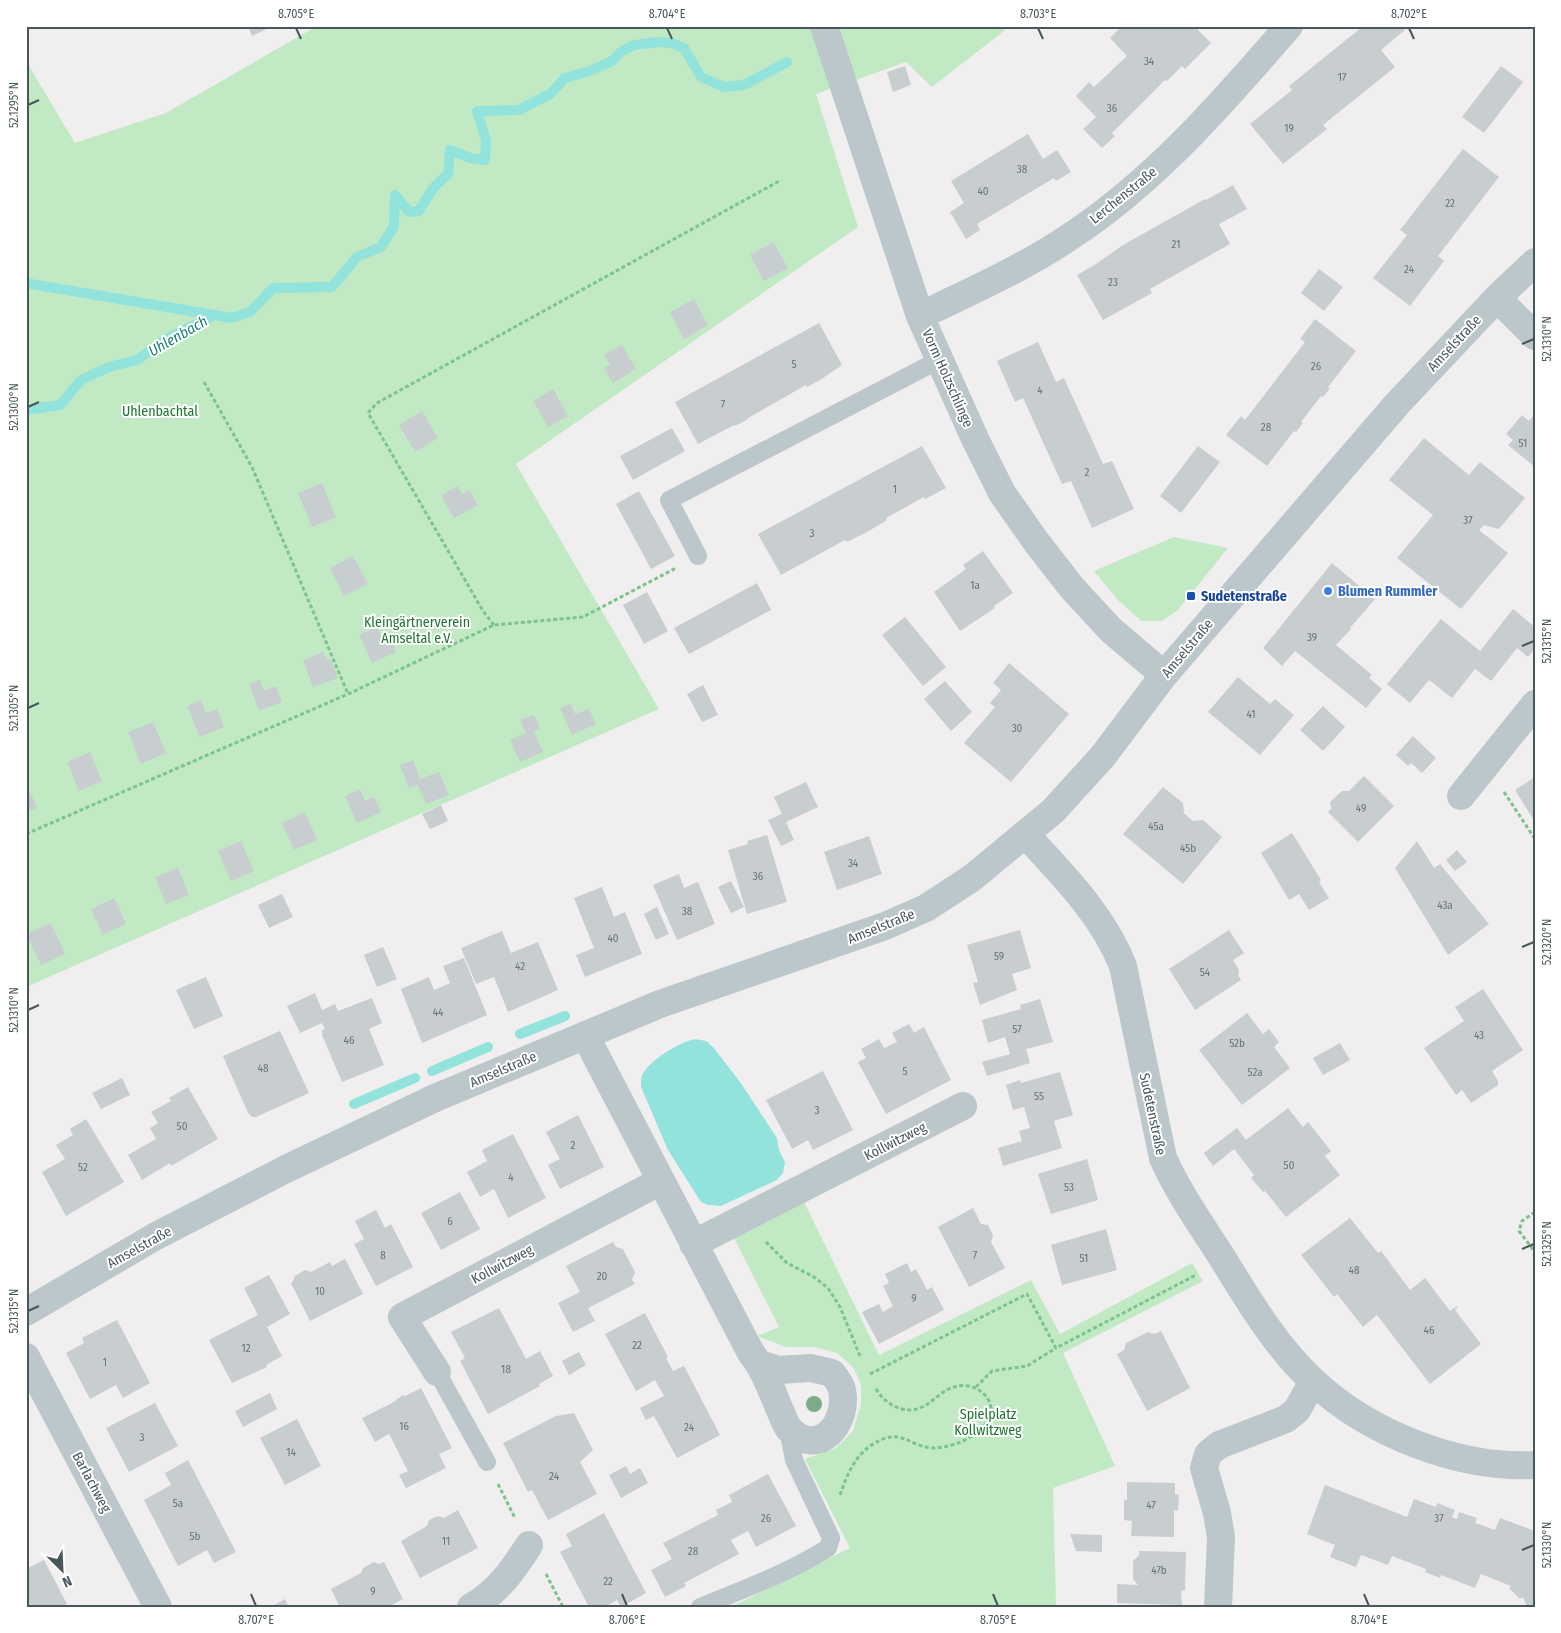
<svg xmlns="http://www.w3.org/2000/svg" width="1561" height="1633" viewBox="0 0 1561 1633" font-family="'Fira Sans Condensed',sans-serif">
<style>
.green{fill:#c1eac4}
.water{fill:#92e3db}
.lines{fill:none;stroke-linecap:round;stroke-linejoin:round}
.stream{stroke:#92e3db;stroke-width:10}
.building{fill:#c8cdd0}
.path{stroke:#7cc48b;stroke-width:3;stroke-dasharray:4 2.5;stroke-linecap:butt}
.lane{stroke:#bbc7ca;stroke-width:18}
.street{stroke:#bbc7ca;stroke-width:28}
.tree{fill:#7eab86}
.ticks{fill:none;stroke:#48575a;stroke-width:2}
.shop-dot{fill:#3f7fe0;stroke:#fff;stroke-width:2}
.transit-dot{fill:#1a4fb4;stroke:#fff;stroke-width:2}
.labels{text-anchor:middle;stroke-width:4;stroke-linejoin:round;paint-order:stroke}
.number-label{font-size:11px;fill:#687478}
.street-label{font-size:14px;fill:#48575a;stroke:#fff}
.park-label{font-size:14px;fill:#207431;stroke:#fff}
.shop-label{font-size:14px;font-weight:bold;fill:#366cbe;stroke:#fff;text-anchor:start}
.transit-label{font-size:14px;font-weight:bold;fill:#164399;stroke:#fff;text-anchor:start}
.water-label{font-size:15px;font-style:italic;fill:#197f75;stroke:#fff}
.neatline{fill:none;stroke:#48575a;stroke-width:2}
.ticks-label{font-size:12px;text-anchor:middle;fill:#48575a}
</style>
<rect width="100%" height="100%" fill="#f0eeef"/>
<!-- green -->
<path class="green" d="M317 26H1008L1000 34 932 87 906 62 816 94 858 227 516 464 659 709 26 987V61L75 143 166 113Z
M1174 537 1228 548 1177 611 1162 621H1141L1118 600 1094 571Z
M804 1202 879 1355 1031 1280 1060 1334 1192 1263 1203 1281 1063 1353 1115 1466 1053 1488 1056 1607H731L850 1548 805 1459 836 1448 853 1431 861 1404V1384L853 1367 837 1353 815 1347H786L757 1336 779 1327 733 1236Z"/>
<!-- water -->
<path class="water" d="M695 1039 706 1041 713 1047 740 1082 777 1138 779 1150 785 1162 783 1173 777 1180 721 1206 708 1205 701 1202 668 1150 641 1087C641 1083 641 1079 642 1075 651 1059 678 1043 695 1039Z"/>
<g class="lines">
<!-- stream -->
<path class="stream" d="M26 282 31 284 214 315
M26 410 60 405 81 380 109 367 137 360 164 340 214 315 231 318 250 312 273 288 332 287 357 257 381 247 394 226 395 195 409 212 419 211 434 187 448 174 450 150 470 158 485 160 486 140 477 111 519 110 550 94 565 78 590 71 612 61 622 51 634 45 658 42 671 43 684 48 701 77 724 87 744 85 787 62
M520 1034 565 1016
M432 1071 488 1047
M354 1104 415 1078"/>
</g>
<!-- building -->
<path class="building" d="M248 26H273L252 36Z
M1122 26H1144L1146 29 1148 26H1194L1211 43 1185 69 1182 66 1167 81 1165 80 1112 133 1115 136 1102 148 1083 129 1096 117 1076 96 1089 82 1094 87 1127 56 1110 38Z
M1366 26H1402L1405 30 1381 50 1395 67 1323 125 1327 129 1283 164 1250 124 1292 90 1289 86 1362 27 1363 28Z
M905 66 911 85 893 92 887 72Z
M1501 66 1523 82 1484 133 1462 117Z
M1028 134 1043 159 1057 150 1071 172 1056 181 1054 178 977 224 980 230 966 239 950 212 964 203 951 181Z
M1463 149 1499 177 1438 256 1444 261 1410 306 1373 278 1407 235 1400 230Z
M1233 185 1247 209 1219 224 1230 244 1150 289 1152 293 1103 320 1077 275 1096 264 1123 245 1205 199 1206 200Z
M773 242 788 268 764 281 750 255Z
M1319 269 1343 287 1324 311 1301 293Z
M694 299 708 325 684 339 670 312Z
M1315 319 1356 351 1328 387 1330 388 1323 397 1321 396 1301 422 1303 423 1296 432 1294 431 1267 466 1226 435 1241 416 1245 420 1305 342 1300 339Z
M819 323 842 365 820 380 807 387 806 385 748 418V419L735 426 734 425 698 444 675 402Z
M1038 342 1056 382 1064 378 1103 464 1112 461 1134 509 1092 528 1071 481 1062 484 1023 398 1015 402 997 361Z
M622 345 636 369 613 383 604 368 610 365 604 355Z
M553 389 568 416 548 427 533 401Z
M422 411 438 438 415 452 399 425Z
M1522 415 1529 421 1533 416 1535 417V467L1508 445 1513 440 1506 434Z
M672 428 685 451 633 480 620 456Z
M1424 438 1469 475 1480 462 1525 498 1499 529 1484 525 1479 530 1508 553 1461 609 1397 558 1433 515 1389 480Z
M922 446 946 488 925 499 924 497 886 518 887 520 867 532 847 542 845 540 781 575 758 534Z
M1198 446 1220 462 1181 513 1160 496Z
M322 483 336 517 312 527 298 493Z
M457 486 462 494 469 490 478 505 454 518 441 496Z
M639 491 675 556 651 569 616 504Z
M983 551 1013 593 994 606 995 608 960 631 934 592 966 569 963 565Z
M353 556 368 584 344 596 330 568Z
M1332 563 1375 599 1350 628 1351 629 1336 645 1372 675 1369 678 1382 689 1366 708 1295 651 1282 666 1263 648Z
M757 583 771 610 689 654 674 628Z
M647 592 668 631 644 644 623 605Z
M1513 609 1535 627V649L1528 657 1517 648 1491 681 1475 669 1452 698 1429 680 1410 703 1387 684 1441 619 1480 651Z
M905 617 946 667 923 686 882 635Z
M377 627 381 637 388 634 396 652 372 663 359 635Z
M323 652 327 660 331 659 338 678 313 687 303 660Z
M1009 663 1069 714 1011 782 964 743 995 707 990 703 1001 690 993 683Z
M1238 677 1270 704 1275 699 1294 715 1260 755 1208 712Z
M260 680 264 691 276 686 282 702 259 711 249 684Z
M945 681 972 712 951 731 924 699Z
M703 685 718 715 702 722 687 694Z
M201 700 206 713 217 709 224 727 200 737 187 706Z
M571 704 575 714 589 709 596 724 572 735 560 708Z
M1323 706 1345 727 1323 751 1300 730Z
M534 715 540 729 534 732 543 752 520 762 510 740 526 733 520 720Z
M153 722 166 753 141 764 128 732Z
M1413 736 1436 758 1422 773 1411 763 1408 766 1396 755Z
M90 752 102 781 79 791 67 762Z
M413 760 420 779 439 772 449 795 426 804 418 785 409 788 400 765Z
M1364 776 1394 806 1358 842 1328 812 1331 809 1330 802 1342 791H1349Z
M1535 777V822L1515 790Z
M806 782 818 807 786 822 794 840 781 846 768 820 782 814 774 797Z
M26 783 37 808 26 813Z
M1163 787 1183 803 1184 813 1188 817 1193 821 1203 820 1222 837 1183 884 1123 834Z
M360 789 365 801 374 797 381 812 357 823 345 796Z
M441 805 448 821 430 829 422 814Z
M305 812 317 840 294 850 282 823Z
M1292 833 1321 880 1319 882 1329 898 1309 910 1299 894 1289 900 1261 853Z
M767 835 787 902 747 914 728 850 748 844 747 841Z
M869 836 882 874 837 890 824 852Z
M241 841 254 871 231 881 218 851Z
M1417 841 1434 868 1440 864 1489 924 1448 955 1395 868Z
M1457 850 1467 862 1455 871 1446 860Z
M178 868 189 895 166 904 155 877Z
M679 874 684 888 698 882 715 924 677 940 653 885Z
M731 881 744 907 731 913 718 887Z
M602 887 614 917 625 912 642 954 585 977 576 955 594 948 574 898Z
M282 894 293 917 269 928 258 905Z
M114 898 126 924 103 935 91 909Z
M657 907 669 934 656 940 644 914Z
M51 923 65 954 41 965 26 934Z
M1020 930 1031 968 1012 974 1017 990 980 1005 973 983 978 982 967 945Z
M1229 930 1244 953 1233 960 1239 970 1238 975 1241 980 1195 1010 1169 969Z
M502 931 511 953 538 942 558 990 508 1012 494 977 476 984 461 948Z
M383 947 397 979 377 987 364 955Z
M464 958 487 1015 422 1043 401 989 429 977 434 990 450 983 443 966Z
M206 977 223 1016 194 1029 176 990Z
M1483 989 1523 1050 1492 1071 1498 1081V1085L1471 1103 1462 1090 1456 1095 1424 1048 1464 1021 1455 1007Z
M315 993 322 1010 335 1004 338 1011 372 998 382 1023 369 1029 384 1065 342 1082 322 1035V1030L325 1029 322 1023 300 1033 287 1006Z
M1040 999 1053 1042 1026 1049 1030 1063 987 1076 982 1062 1010 1054 1005 1037 988 1043 982 1020 1021 1009 1020 1005Z
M1247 1013 1263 1034 1269 1029 1279 1042 1274 1047 1290 1068 1242 1105 1199 1050Z
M909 1024 914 1033 924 1027 951 1080 886 1114 858 1062 866 1058 861 1049 879 1039 884 1048 897 1042 892 1033Z
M280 1031 309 1093 256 1117H252L248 1113 223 1056Z
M1340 1043 1350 1060 1323 1075 1313 1058Z
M823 1071 853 1130 813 1150 808 1140 792 1149 766 1100Z
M1060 1072 1073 1115 1054 1121 1062 1148 1003 1166 998 1148 1022 1141 1019 1131 1030 1128 1024 1107 1013 1110 1006 1085 1020 1080 1021 1083Z
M122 1078 130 1095 101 1109 92 1093Z
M188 1087 218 1139 171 1166 170 1163 142 1180 128 1155 156 1139 150 1128 158 1123 151 1112 171 1101 169 1098Z
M1288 1108 1303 1127 1308 1122 1331 1151 1325 1156 1340 1175 1286 1217 1265 1191 1263 1192 1251 1178 1254 1175 1234 1149 1213 1166 1204 1153 1237 1128 1246 1140Z
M578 1115 604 1167 560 1189 548 1165 560 1159 546 1132Z
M86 1119 124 1182 66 1216 42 1172 65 1159 56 1145 73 1135 70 1129Z
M513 1134 546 1198 508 1218 494 1189 480 1197 467 1172 487 1161 482 1150Z
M1087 1159 1098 1200 1051 1214 1038 1174Z
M460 1192 480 1229 441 1250 421 1213Z
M973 1208 981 1224 988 1225 993 1235 991 1242 1005 1268 969 1287 938 1227Z
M376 1210 385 1228 391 1224 413 1267 376 1286 354 1244 364 1239 355 1221Z
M1350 1218 1378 1253 1381 1251 1410 1290 1425 1278 1450 1311 1457 1306 1458 1307 1455 1310 1481 1344 1430 1384 1377 1315 1363 1327 1337 1294 1334 1297 1301 1255Z
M1106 1229 1117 1270 1062 1285 1051 1245Z
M613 1242 616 1247 623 1249 635 1272 632 1280 635 1284 588 1308 595 1321 573 1332 558 1303 580 1292 566 1266Z
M345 1259 363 1294 310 1321 291 1283 293 1281 295 1276 305 1270 311 1272 330 1262 332 1266Z
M907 1263 911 1272 916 1269 927 1290 932 1287 944 1310 879 1344 862 1312 879 1304 883 1312 893 1306 883 1286 889 1283 885 1274Z
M269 1275 290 1314 267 1327 282 1356 266 1365 267 1367 232 1383 209 1340 258 1315 244 1288Z
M499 1308 526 1359 540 1351 553 1376 539 1384 540 1386 488 1414 460 1361 465 1358 451 1332Z
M645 1313 668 1357 666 1358 673 1371 684 1366 720 1435 677 1458 654 1416 646 1420 640 1408 664 1396 655 1380 636 1391 605 1334Z
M117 1320 150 1383 123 1398 116 1385 90 1399 66 1353 84 1343 82 1338Z
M1161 1331 1190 1388 1147 1411 1117 1354 1124 1350 1126 1343 1148 1332 1154 1334Z
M579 1352 586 1365 569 1375 562 1361Z
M421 1388 452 1448 439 1454 446 1468 406 1488 399 1475 408 1471 389 1434 375 1442 362 1418 392 1403 403 1395 405 1396Z
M270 1393 277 1409 243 1427 235 1411Z
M155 1403 178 1446 129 1472 106 1428Z
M574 1413 593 1450 580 1462 597 1494 548 1520 532 1490 528 1492 503 1443 556 1416Z
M297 1419 321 1466 285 1485 260 1438Z
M188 1460 236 1552 214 1563 207 1550 178 1566 144 1500 171 1485 165 1473Z
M626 1466 630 1474 640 1468 648 1483 621 1498 609 1475Z
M768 1474 796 1526 756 1547 748 1531 731 1540 739 1554 684 1583 686 1586 665 1597 651 1570 672 1559 663 1543 718 1515 716 1510 732 1502 729 1495Z
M1127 1482 1175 1483V1494L1179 1495 1178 1511 1174 1510V1537L1131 1536 1132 1521 1124 1520V1500H1127Z
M1325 1485 1407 1517 1414 1499 1436 1507 1437 1503 1455 1510 1452 1517 1457 1519 1459 1512 1477 1518 1475 1523 1495 1530 1500 1518 1535 1531V1607H1527L1523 1597 1520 1599 1509 1588 1511 1586 1481 1574 1475 1588 1441 1575 1440 1578 1425 1572 1426 1569 1392 1556 1388 1565 1361 1555 1356 1567 1330 1557 1335 1545 1307 1534Z
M458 1510 478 1548 420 1578 401 1541 427 1526 429 1520 438 1516 444 1518Z
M604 1513 646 1593 621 1607 617 1600 605 1607H589L560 1552 572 1546 566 1534Z
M1070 1534 1102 1535V1552L1076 1551Z
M1139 1551 1186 1552 1185 1590 1181 1591 1182 1605 1117 1603V1584L1138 1585 1133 1579V1561L1139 1555Z
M44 1560 67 1604 61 1607H26V1569Z
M374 1562 379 1564 384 1562 403 1599 388 1607H340L331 1589 361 1573 363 1568Z
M285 1599 289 1607H271Z"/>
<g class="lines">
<!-- path -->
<path class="path" d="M204 382 252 467 348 694
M494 625 483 611 368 413 377 403 781 180
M1504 792 1535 839
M26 834 348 694 494 625 583 617 676 568
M1535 1212 1522 1221 1519 1231 1535 1252
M766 1242 787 1263 814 1277 828 1288 840 1307 860 1356
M870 1374 1027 1294 1056 1348 1196 1275
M976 1387 992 1371 1027 1366 1056 1348
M498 1484 515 1518
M840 1495C847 1475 855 1454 875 1443 901 1427 910 1447 933 1448 951 1448 976 1438 986 1423 990 1417 993 1408 989 1401 981 1386 962 1381 947 1390 938 1395 931 1403 922 1407 904 1416 883 1403 875 1387
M546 1574 563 1607"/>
<!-- lane -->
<path class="lane" d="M698 556 669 500 939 360
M437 1372 487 1462
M700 1607C744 1589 788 1573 828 1548L831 1538 794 1460 788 1428"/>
<!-- street -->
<path class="street" d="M824 26 920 316 976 441 1002 493 1037 543 1073 589 1111 630 1164 675
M1497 298 1535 336
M920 316C971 291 1024 268 1071 236 1156 180 1223 102 1289 26
M1461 796 1535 704
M1026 835C1063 875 1103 915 1123 966L1163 1158C1179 1194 1202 1226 1223 1259 1249 1301 1276 1347 1313 1381 1368 1433 1458 1469 1535 1465
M585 1035 751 1353C764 1369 771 1389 779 1408 782 1414 785 1424 789 1429 819 1460 849 1422 842 1390 841 1384 836 1378 832 1373L811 1368 779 1370 760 1364
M693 1244 963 1106
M26 1312 156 1236 286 1169 435 1098 660 1004 885 926 926 908 972 878 1053 811 1103 756 1164 675 1397 404 1497 298 1535 262
M26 1357 158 1607
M437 1372 402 1317 661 1181
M471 1607C497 1593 514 1569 529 1545
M1218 1607 1221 1537 1217 1513 1204 1468 1208 1454 1219 1445 1286 1419 1297 1410 1313 1381"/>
</g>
<!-- trees -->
<circle class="tree" cx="814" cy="1404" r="8"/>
<!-- ticks -->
<path class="ticks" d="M296 28 301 39M667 28 672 39M1038 28 1043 39M1409 28 1414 39M28 105 39 100M1522 344 1534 339M28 407 39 402M1522 646 1534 641M28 708 39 703M1522 947 1534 942M28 1010 39 1005M1522 1249 1534 1244M28 1311 39 1306M1522 1550 1534 1545M251 1594 256 1606M622 1594 627 1606M993 1594 998 1606M1364 1594 1369 1606"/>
<!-- markers -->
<circle class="shop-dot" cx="1328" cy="591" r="5"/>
<rect class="transit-dot" x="1186" y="591" width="10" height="10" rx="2.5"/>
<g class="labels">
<!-- number labels -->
<g class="number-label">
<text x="1149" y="65">34</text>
<text x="1342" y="81">17</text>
<text x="1112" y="112">36</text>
<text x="1289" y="132">19</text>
<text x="1022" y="173">38</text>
<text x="983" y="195">40</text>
<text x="1450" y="207">22</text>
<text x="1176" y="248">21</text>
<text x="1409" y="273">24</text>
<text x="1113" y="286">23</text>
<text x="794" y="368">5</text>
<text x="1316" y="370">26</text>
<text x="1040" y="394">4</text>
<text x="723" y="408">7</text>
<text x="1266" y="431">28</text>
<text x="1523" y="447">51</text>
<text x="1087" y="476">2</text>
<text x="895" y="493">1</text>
<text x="1468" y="524">37</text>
<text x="812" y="537">3</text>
<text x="975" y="589">1a</text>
<text x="1312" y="641">39</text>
<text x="1251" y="718">41</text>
<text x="1017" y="732">30</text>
<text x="1361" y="812">49</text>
<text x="1156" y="830">45a</text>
<text x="1188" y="852">45b</text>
<text x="853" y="867">34</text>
<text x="758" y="880">36</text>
<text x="1445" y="909">43a</text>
<text x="687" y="915">38</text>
<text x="613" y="942">40</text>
<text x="999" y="960">59</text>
<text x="520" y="970">42</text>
<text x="1205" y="976">54</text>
<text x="438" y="1016">44</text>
<text x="1017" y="1033">57</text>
<text x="1479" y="1039">43</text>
<text x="349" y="1044">46</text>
<text x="1237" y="1047">52b</text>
<text x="263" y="1072">48</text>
<text x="905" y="1075">5</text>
<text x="1255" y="1076">52a</text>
<text x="1039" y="1100">55</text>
<text x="817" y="1114">3</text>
<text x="182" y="1130">50</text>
<text x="573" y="1149">2</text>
<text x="1289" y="1169">50</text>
<text x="83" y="1171">52</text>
<text x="511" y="1181">4</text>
<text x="1069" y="1191">53</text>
<text x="450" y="1225">6</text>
<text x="383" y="1259">8</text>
<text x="975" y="1259">7</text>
<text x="1084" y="1262">51</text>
<text x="1354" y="1274">48</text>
<text x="602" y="1280">20</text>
<text x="320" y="1295">10</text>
<text x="914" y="1302">9</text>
<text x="1429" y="1334">46</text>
<text x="637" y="1349">22</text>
<text x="246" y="1352">12</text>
<text x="105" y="1366">1</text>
<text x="506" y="1373">18</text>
<text x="404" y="1430">16</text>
<text x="689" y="1431">24</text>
<text x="142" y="1441">3</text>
<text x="291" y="1456">14</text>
<text x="554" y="1480">24</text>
<text x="178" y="1507">5a</text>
<text x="1151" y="1509">47</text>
<text x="766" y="1522">26</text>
<text x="1439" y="1522">37</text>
<text x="195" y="1540">5b</text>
<text x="446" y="1545">11</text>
<text x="693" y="1555">28</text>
<text x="1159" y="1574">47b</text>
<text x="608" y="1585">22</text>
<text x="373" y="1595">9</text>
</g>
<!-- street labels -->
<g class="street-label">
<text transform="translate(1123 195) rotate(-39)" y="5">Lerchenstraße</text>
<text transform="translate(1454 343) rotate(-47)" y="5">Amselstraße</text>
<text transform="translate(948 378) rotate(66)" y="5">Vorm Holzschlinge</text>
<text transform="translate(1187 648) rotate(-50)" y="5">Amselstraße</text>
<text transform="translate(881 926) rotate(-22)" y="5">Amselstraße</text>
<text transform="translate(503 1069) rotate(-23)" y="5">Amselstraße</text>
<text transform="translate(1153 1114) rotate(78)" y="5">Sudetenstraße</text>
<text transform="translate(895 1141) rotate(-27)" y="5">Kollwitzweg</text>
<text transform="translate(139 1247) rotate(-29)" y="5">Amselstraße</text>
<text transform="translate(502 1264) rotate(-28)" y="5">Kollwitzweg</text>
<text transform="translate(92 1482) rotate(62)" y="5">Barlachweg</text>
</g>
<!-- park labels -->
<g class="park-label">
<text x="160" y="416">Uhlenbachtal</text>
<text x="417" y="627">Kleingärtnerverein<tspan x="417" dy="16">Amseltal e.V.</tspan></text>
<text x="988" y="1419">Spielplatz<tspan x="988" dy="16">Kollwitzweg</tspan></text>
</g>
<!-- shop labels -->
<g class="shop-label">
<text x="1338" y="596">Blumen Rummler</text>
</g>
<!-- transit labels -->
<g class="transit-label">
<text x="1201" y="601">Sudetenstraße</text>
</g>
<!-- water labels -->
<g class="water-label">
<text transform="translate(178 336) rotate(-30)" y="5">Uhlenbach</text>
</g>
</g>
<!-- border -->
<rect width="1561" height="1633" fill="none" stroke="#ffffff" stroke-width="55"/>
<!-- north arrow -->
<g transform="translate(62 1570) rotate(156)" stroke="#ffffff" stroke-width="4" paint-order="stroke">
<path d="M0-4L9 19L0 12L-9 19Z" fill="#48575a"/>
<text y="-8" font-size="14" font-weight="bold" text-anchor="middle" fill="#48575a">N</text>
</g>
<rect x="28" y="28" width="1506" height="1578" class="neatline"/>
<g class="ticks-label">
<text x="296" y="18">8.705°E</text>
<text x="667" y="18">8.704°E</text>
<text x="1038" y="18">8.703°E</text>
<text x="1409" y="18">8.702°E</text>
<text transform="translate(14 105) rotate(-90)" y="4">52.1295°N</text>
<text transform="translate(1547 339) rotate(-90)" y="4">52.1310°N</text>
<text transform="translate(14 407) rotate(-90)" y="4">52.1300°N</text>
<text transform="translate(1547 641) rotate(-90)" y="4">52.1315°N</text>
<text transform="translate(14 708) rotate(-90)" y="4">52.1305°N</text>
<text transform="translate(1547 942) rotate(-90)" y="4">52.1320°N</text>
<text transform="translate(14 1010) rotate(-90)" y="4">52.1310°N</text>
<text transform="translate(1547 1244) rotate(-90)" y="4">52.1325°N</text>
<text transform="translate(14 1311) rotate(-90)" y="4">52.1315°N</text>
<text transform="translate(1547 1545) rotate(-90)" y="4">52.1330°N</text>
<text x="256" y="1624">8.707°E</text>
<text x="627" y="1624">8.706°E</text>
<text x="998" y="1624">8.705°E</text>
<text x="1369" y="1624">8.704°E</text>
</g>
</svg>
